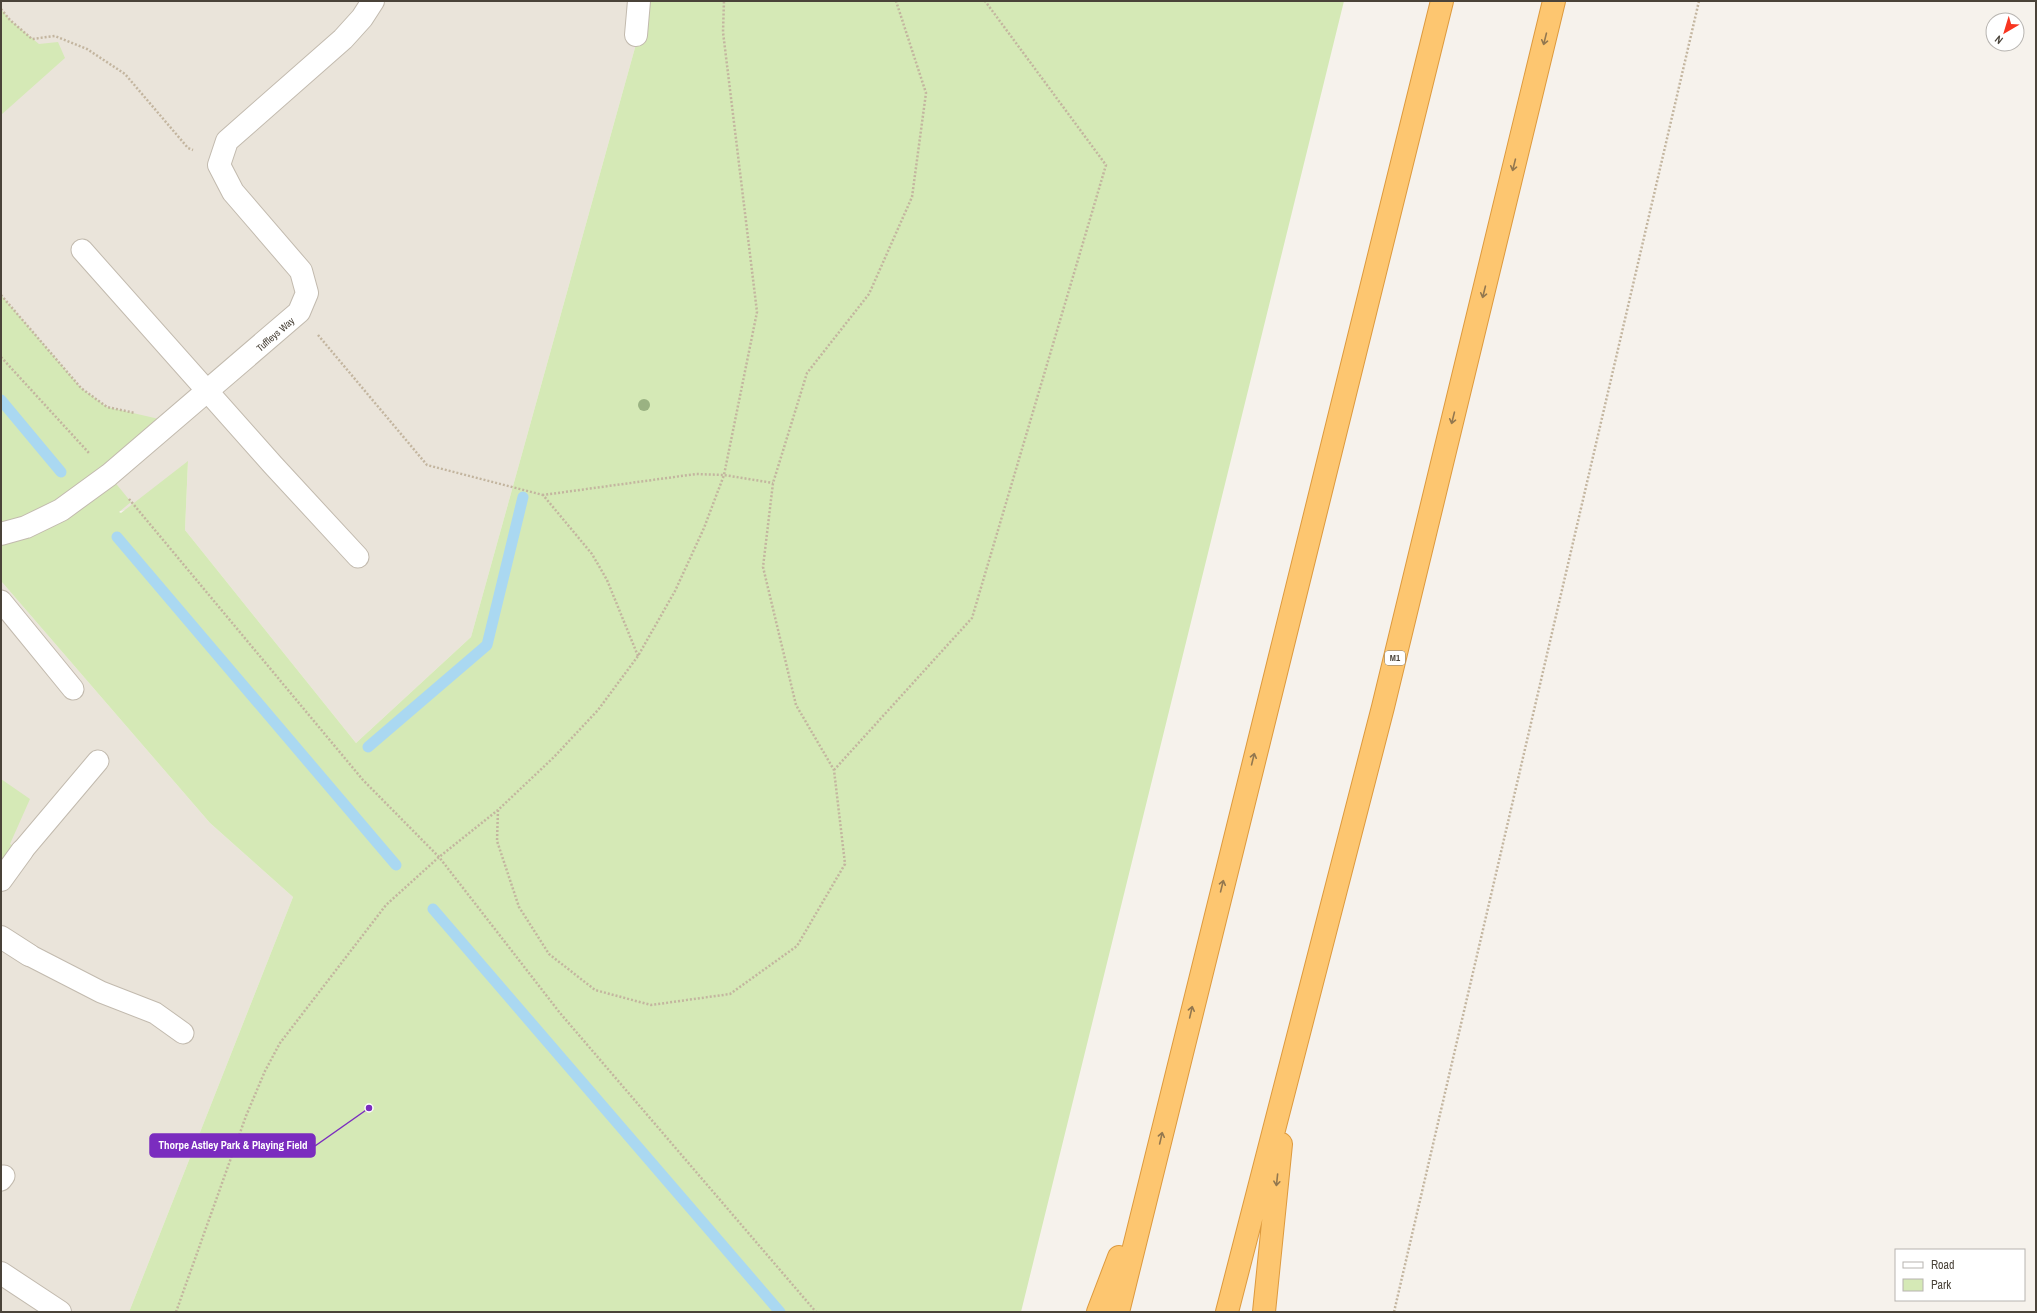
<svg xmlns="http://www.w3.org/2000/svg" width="2037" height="1313" viewBox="0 0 2037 1313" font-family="'Archivo Narrow',sans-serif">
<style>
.residential{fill:#eae4da}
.green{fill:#d5e9b6}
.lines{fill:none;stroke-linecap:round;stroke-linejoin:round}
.stream{stroke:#aad8f1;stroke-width:11}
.service-casing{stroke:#c2baae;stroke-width:23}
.minor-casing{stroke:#c2baae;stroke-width:24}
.motorway-casing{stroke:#dd9a3e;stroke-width:24}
.path{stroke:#c3b59f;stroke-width:2.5;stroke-dasharray:2 2;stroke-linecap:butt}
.service{stroke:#fff;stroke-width:21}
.minor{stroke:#fff;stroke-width:22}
.motorway{stroke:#fdc670;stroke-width:22}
.tree{fill:#9ab282}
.oneway{stroke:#92774f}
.labels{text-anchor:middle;stroke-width:3;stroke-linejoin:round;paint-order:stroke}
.shield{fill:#fff;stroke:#807b74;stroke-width:1}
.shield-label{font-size:9px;font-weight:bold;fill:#4a4339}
.street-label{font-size:10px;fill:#4a4339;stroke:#fff}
.leader{fill:none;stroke:#7b2cbf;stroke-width:1.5}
.callout-dot{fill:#7b2cbf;stroke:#fff;stroke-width:1.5}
.callout{fill:#7b2cbf;stroke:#7b2cbf;stroke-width:1.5}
.callout-label{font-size:11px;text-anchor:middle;font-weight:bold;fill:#fff}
</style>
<rect width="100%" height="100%" fill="#f6f2ec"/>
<!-- residential -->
<path class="residential" d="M1 1H648L471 637 356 743 185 530 188 462 131 509 1 534Z
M1 581 210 823 293 897 129 1312H1Z"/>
<!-- green -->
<path class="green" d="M648 1H1344L1021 1312H129L293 897 210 823 1 581V295L81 388 107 407 172 422 109 475 131 502 119 512 121 513 188 461 185 530 356 743 471 637Z
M1 9 10 20 39 44 58 42 65 58 1 115Z
M1 779 30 799 10 844 22 851 1 880Z"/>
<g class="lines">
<!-- stream -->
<path class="stream" d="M1 400 61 472
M117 537 396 865
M368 747 487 645 523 497
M433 909 780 1312"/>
<!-- service casing -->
<g class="service-casing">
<path id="service" d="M82 250 273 465 358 557
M1 601 73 689
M22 851 98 761
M29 955 101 992 155 1013 183 1033
M1 1180 4 1176"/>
</g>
<!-- minor casing -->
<g class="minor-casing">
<path id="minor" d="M636 35 639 1
M1 534 26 527 61 510 109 475 299 312 307 293 301 271 233 192 219 165 227 141 343 39 362 18 373 1
M1 880 22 851
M1 937 29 955
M1 1273 60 1312"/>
</g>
<!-- motorway casing -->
<g class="motorway-casing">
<path id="motorway" d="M1098 1312 1119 1257
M1118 1312 1442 1
M1227 1312 1383 707 1554 1
M1264 1312 1281 1144"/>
</g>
<!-- path -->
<path class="path" d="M1 9 10 20 32 39 55 36 87 49 125 74 188 148 193 150
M1 295 81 388 107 407 135 413
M318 335 427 465 543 495
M1 357 89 453
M129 499 363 780 439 857 560 1013 816 1312
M638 656 607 580 592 554 543 495 696 474 724 475 773 483
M834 770 972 618 1106 165 985 1
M498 810 497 841 519 907 549 954 595 990 651 1005 730 994 797 946 845 864 834 770 796 705 763 567 773 483 807 373 869 294 912 197 926 93 896 1
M176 1312 246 1116 265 1071 280 1043 386 905 439 857 498 810 554 757 598 710 638 656 675 591 704 528 724 475 757 312 723 32 724 1
M1394 1312 1699 1"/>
<!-- service -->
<use href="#service" class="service"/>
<!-- minor -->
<use href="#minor" class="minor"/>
<!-- motorway -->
<use href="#motorway" class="motorway"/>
</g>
<!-- trees -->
<circle class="tree" cx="644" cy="405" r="6"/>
<!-- one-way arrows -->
<defs><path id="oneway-shaft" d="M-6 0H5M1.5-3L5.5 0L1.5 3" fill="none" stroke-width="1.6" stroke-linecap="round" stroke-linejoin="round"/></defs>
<g class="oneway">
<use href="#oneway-shaft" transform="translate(1545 39) rotate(104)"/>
<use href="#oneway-shaft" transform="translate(1514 165) rotate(104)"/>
<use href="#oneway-shaft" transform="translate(1484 292) rotate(104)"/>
<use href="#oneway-shaft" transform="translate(1453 418) rotate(104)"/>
<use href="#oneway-shaft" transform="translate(1253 759) rotate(-76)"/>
<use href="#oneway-shaft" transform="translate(1222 886) rotate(-76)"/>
<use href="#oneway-shaft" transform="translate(1191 1012) rotate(-77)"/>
<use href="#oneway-shaft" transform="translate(1161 1138) rotate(-77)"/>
<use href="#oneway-shaft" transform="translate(1277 1180) rotate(96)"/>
</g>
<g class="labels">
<!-- shield labels -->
<rect class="shield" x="1385" y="651" width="20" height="14" rx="3"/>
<g class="shield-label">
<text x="1395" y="661">M1</text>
</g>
<!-- street labels -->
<g class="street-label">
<text transform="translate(275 334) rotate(-41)" y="4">Tuffleys Way</text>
</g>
</g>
<!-- callouts -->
<path class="leader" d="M369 1108L315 1146"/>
<circle class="callout-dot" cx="369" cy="1108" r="4"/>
<rect class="callout" x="150" y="1134" width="165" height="23" rx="4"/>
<g class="callout-label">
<text x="233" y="1149">Thorpe Astley Park &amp; Playing Field</text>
</g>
<!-- border -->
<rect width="2037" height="1313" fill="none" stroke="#4a4339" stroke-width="4"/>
<!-- legend -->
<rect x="1895" y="1249" width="130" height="52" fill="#ffffff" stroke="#b7b4b0"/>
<rect x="1903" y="1262" width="20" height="6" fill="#ffffff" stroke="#b7b4b0"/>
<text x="1931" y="1269" font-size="12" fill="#4a4339">Road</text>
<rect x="1903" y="1279" width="20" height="12" fill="#d5e9b6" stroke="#b7b4b0"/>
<text x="1931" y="1289" font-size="12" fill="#4a4339">Park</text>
<!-- north arrow -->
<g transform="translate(2005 32) rotate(218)"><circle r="19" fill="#ffffff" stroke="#b7b4b0"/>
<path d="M0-3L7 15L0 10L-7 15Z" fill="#f83520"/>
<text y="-6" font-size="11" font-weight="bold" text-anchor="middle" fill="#4a4339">N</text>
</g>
</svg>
